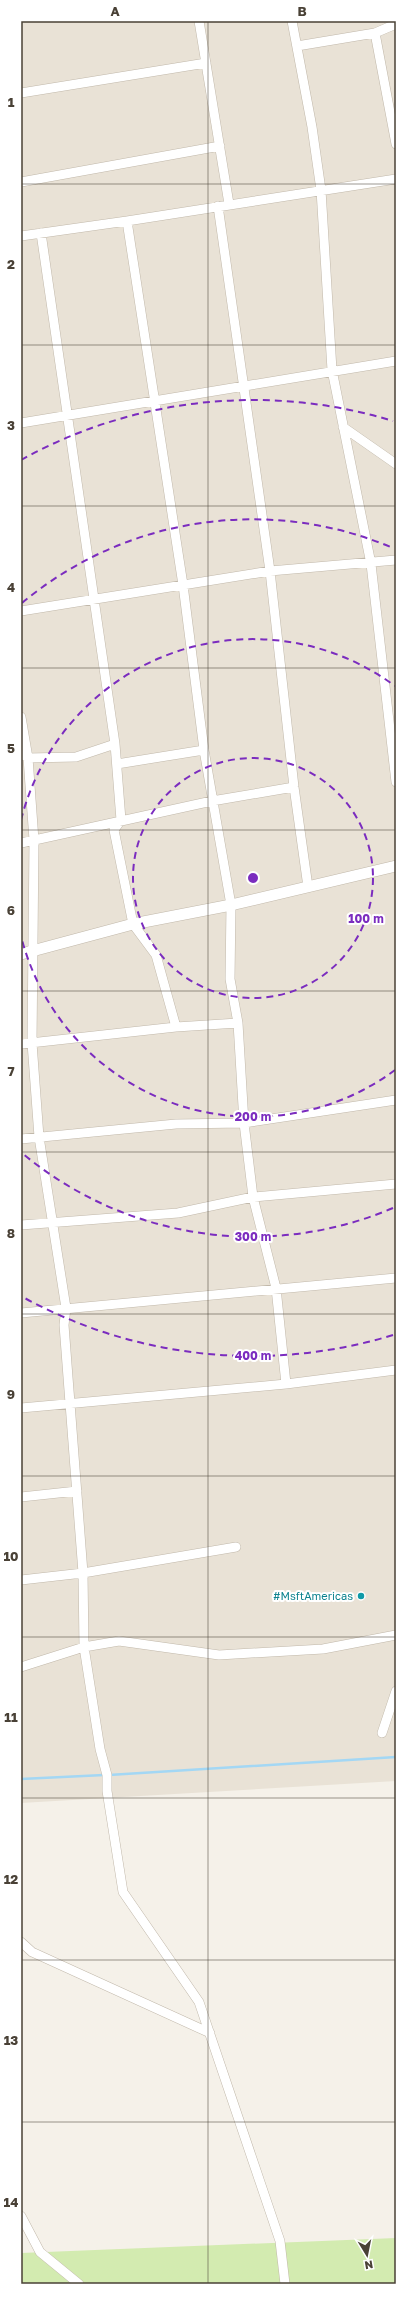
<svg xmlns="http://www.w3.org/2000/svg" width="417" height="2305" viewBox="0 0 417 2305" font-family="'Golos Text',sans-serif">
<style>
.residential{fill:#e9e2d6}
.green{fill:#d3ebb0}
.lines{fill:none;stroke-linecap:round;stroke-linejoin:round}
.stream{stroke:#a3d7f4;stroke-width:2.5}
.minor-casing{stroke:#c1b8aa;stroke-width:10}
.tertiary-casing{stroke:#c1b8aa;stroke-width:12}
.minor{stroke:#fff;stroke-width:9}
.tertiary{stroke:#fff;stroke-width:11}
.grid{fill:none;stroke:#494136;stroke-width:1;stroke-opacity:0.55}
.ring{fill:none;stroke:#7b2cbf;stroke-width:2;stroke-dasharray:7 5}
.culture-dot{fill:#0f9aa8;stroke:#fff;stroke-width:1.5}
.labels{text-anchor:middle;stroke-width:4;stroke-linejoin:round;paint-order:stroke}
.culture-label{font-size:11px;fill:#0d838f;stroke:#fff;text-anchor:end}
.centre{fill:#7b2cbf;stroke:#fff;stroke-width:2}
.ring-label{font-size:12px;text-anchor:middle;font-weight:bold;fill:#7b2cbf;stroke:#fff;stroke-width:4;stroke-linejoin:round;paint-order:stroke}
.neatline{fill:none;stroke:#494136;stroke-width:1.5}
.grid-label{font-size:13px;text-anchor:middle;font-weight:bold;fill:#494136}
</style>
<rect width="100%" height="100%" fill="#f5f1e9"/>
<!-- residential -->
<path class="residential" d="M21 21H396V1781L21 1803Z"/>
<!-- green -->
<path class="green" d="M396 2238V2284H21V2253Z"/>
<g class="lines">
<!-- stream -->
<path class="stream" d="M109 1775 396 1757
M21 1779 104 1775"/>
<!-- minor casing -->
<g class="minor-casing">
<path id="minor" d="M199 21 229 204
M292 21 312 127 321 190 332 370 371 564 396 782
M375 33 396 144
M297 46 375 33 396 24
M21 93 206 63
M21 182 220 146
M218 206 270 571 294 787 308 887
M127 221 183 585 204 750 231 905 230 979 238 1023 244 1123 253 1197 276 1288 286 1384
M41 233 115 744 121 820 114 830 133 924 156 955 176 1027
M21 236 127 221 396 179
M21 423 396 361
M343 427 396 464
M21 611 270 571 396 560
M21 717 28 758 34 840 32 1043 39 1137 66 1308 64 1325 83 1573 84 1647 100 1749 107 1775V1791L123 1892 199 2002 280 2241 285 2284
M23 755 28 758 76 757 115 744
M117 764 204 750
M21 843 212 801 294 787
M21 1044 176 1027 238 1023
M21 1139 176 1124 244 1123 396 1100
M21 1225 178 1213 253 1197 396 1184
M21 1313 396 1278
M21 1408 286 1384 396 1370
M21 1497 77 1491
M21 1580 83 1573 236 1547
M21 1667 84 1647 119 1641 219 1655 323 1649 396 1635
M382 1733 396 1691
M21 1942 32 1952 210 2033
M21 2216 40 2252 79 2284"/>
</g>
<!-- tertiary casing -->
<g class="tertiary-casing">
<path id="tertiary" d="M21 954 133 924 231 905 396 866"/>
</g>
<!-- minor -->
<use href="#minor" class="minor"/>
<!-- tertiary -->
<use href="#tertiary" class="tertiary"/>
</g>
<!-- grid -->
<path class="grid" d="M208 21V2284M21 184H396M21 345H396M21 506H396M21 668H396M21 830H396M21 991H396M21 1152H396M21 1314H396M21 1476H396M21 1637H396M21 1798H396M21 1960H396M21 2122H396"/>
<!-- distance rings -->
<g class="ring">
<circle cx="253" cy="878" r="120"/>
<path d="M395 1070A239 239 0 0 1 21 936M21 820A239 239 0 0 1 395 686"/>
<path d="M393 1208A359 359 0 0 1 22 1153M22 603A359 359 0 0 1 393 548"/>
<path d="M393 1335A478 478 0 0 1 21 1296M21 460A478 478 0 0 1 393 421"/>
</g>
<!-- markers -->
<circle class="culture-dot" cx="361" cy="1596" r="4"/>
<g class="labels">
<!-- culture labels -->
<g class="culture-label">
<text x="353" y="1600">#MsftAmericas</text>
</g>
</g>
<circle cx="253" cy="878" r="6" class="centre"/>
<g class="ring-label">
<text x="366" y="923">100 m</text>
<text x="253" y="1121">200 m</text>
<text x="253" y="1241">300 m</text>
<text x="253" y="1360">400 m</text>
</g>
<!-- border -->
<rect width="417" height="2305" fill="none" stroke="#ffffff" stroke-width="44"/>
<!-- north arrow -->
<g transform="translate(367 2255) rotate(170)" stroke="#ffffff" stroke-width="3" paint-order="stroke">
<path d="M0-3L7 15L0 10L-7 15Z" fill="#494136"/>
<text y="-6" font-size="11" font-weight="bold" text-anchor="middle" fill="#494136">N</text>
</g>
<rect x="22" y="22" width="373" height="2261" class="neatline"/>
<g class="grid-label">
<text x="115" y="16">A</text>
<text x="302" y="16">B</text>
<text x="11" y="107">1</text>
<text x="11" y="269">2</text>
<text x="11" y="430">3</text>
<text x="11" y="592">4</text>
<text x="11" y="753">5</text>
<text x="11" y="915">6</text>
<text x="11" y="1076">7</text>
<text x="11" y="1238">8</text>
<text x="11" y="1399">9</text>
<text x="11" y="1561">10</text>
<text x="11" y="1722">11</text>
<text x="11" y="1884">12</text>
<text x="11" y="2045">13</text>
<text x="11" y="2207">14</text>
</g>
</svg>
